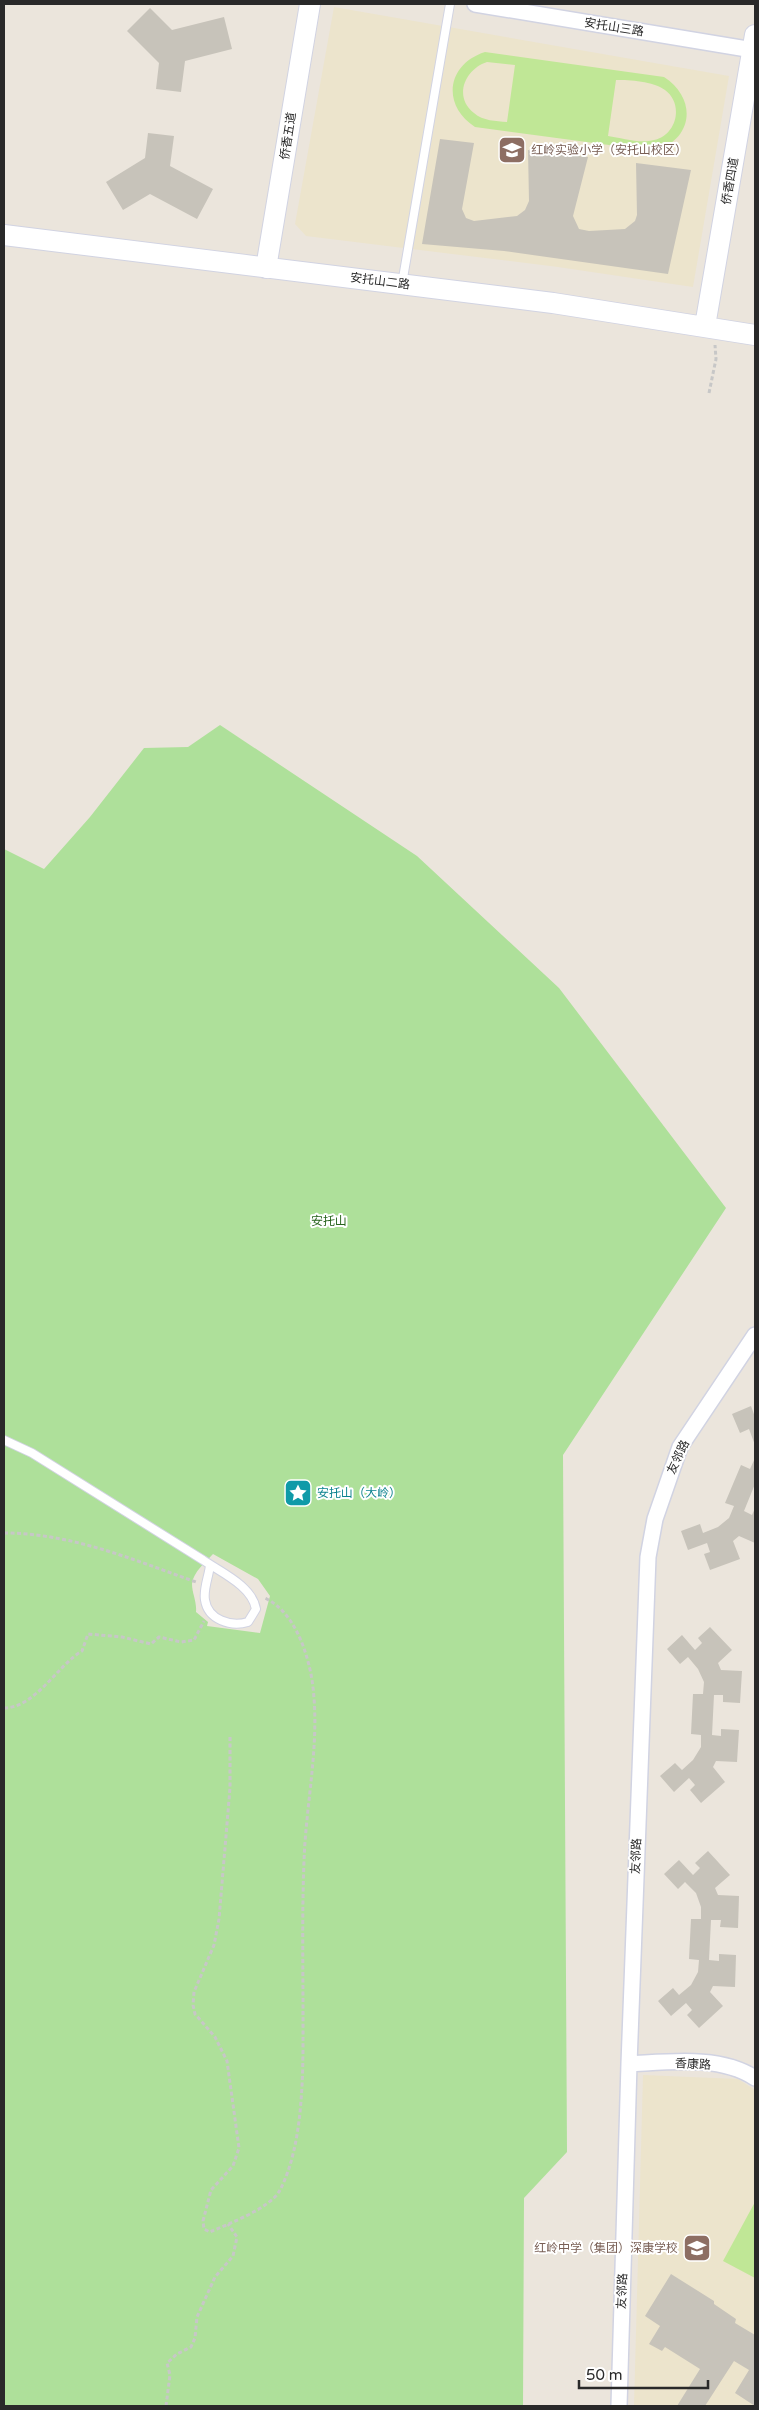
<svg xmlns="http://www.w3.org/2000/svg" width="759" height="2410" viewBox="0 0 759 2410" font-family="'Varela Round','Noto Sans SC',sans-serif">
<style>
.education{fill:#ece4cc}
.green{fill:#aee09a;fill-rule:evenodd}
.pitch{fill:#c0e796;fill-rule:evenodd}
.building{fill:#c7c3ba}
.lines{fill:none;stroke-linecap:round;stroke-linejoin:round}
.lane-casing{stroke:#d1d3e2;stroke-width:10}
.street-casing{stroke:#d1d3e2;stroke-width:18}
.secondary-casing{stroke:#d1d3e2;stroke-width:22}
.path{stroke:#c7c7c7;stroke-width:3;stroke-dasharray:4 2.5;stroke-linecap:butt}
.lane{stroke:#fff;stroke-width:8}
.street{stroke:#fff;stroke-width:15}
.secondary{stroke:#fff;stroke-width:20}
.labels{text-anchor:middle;stroke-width:4;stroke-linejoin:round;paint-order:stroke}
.street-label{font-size:12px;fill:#292929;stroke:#fff}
.education-label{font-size:12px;fill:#785e54;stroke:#fff;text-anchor:start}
.park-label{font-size:12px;fill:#27631c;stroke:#fff}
.culture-label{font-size:12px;fill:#0d838f;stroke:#fff;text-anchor:start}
</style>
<rect width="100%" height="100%" fill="#ebe5dc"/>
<!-- education -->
<path class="education" d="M334 7 729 76 693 287 558 267 306 236 295 224Z
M643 2075 738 2079 755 2090V2406H634Z"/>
<!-- green -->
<path class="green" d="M220 725 417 856 559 988 726 1208 563 1455 567 2152 524 2198 523 2406H4V849L44 869 90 817 144 748 188 747ZM213 1554 258 1579 270 1596 260 1633 207 1626 208 1622 196 1612C197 1602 192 1593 192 1584 193 1572 206 1562 213 1554Z"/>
<!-- pitch -->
<path class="pitch" d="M485 52 664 77C698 99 693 140 654 151L475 127C441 105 447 64 485 52ZM487 62 515 65 507 122C496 121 483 121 474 113 453 97 465 69 487 62ZM616 80C630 80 653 81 665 90 684 104 677 135 654 140 640 144 622 138 608 136Z
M755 2202V2278L723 2261Z"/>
<!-- building -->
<path class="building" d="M150 8 172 30 224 17 232 49 185 61 181 92 156 89 159 63 127 31Z
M148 133 174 136 170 166 213 189 197 219 150 194 123 210 106 182 145 158Z
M440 139 474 143 462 209 466 218 474 221 517 216 525 210 529 201 528 150 588 157 573 216 579 229 589 231 625 229 635 221 637 215 636 163 691 170 668 274 504 251 422 244Z
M751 1406 755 1417V1445L749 1429 740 1433 732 1414Z
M755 1458V1484L744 1511 752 1515 755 1508V1543L739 1536 733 1541 740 1559 710 1570 704 1554 710 1552 707 1543 688 1550 681 1531 700 1524 703 1533 718 1527 729 1518 734 1506 725 1503 741 1465 750 1469Z
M710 1627 732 1650 718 1663 721 1670 742 1671 740 1703 723 1702V1695H714L712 1735 721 1736V1729L739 1730 737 1762 716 1761 713 1767 725 1782 701 1803 690 1790 695 1785 689 1778 674 1792 660 1776 675 1763 682 1770 693 1760 701 1747V1735L691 1734 693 1694H703L704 1682 698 1669 688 1657 680 1664 667 1649 682 1635 695 1650 702 1643 698 1638Z
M708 1851 730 1875 715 1888 718 1895 739 1896 738 1928 720 1927 721 1920H711L709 1960 719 1961V1954L736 1955 735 1987 713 1986 710 1992 723 2006 699 2028 687 2015 692 2010 686 2003 671 2016 658 2001 673 1988 679 1995 691 1985 698 1972 699 1960 689 1959 691 1919H701V1907L696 1893 685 1882 678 1889 664 1874 679 1860 693 1875 700 1868 695 1863Z
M671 2274 714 2301V2304L736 2319 735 2323 755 2335V2406L735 2393 749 2370 734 2361 705 2406H677L700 2369 665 2347 662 2351 649 2344 660 2326 645 2316Z"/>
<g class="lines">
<!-- lane casing -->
<g class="lane-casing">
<path id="lane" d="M402 284 450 4
M4 1440 32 1453 203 1560C222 1573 252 1586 256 1609L248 1622C231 1627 208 1620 205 1600 203 1589 209 1576 210 1565"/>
</g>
<!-- street casing -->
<g class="street-casing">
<path id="street" d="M475 4 753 50
M629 2064C669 2062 720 2055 755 2078
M619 2406 629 2064 648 1557 655 1519 680 1447 755 1335"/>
</g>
<!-- secondary casing -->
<g class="secondary-casing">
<path id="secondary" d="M4 235 553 303 755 335
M266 268 310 4
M705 326 755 35"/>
</g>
<!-- path -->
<path class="path" d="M709 393 716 359 715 345
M4 1533C71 1533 134 1560 196 1582
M4 1708C35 1708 58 1665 82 1651L88 1634 122 1637 151 1644 159 1637 181 1642 194 1640 204 1621
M230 1737V1788L219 1919 214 1945 194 1992 193 2005 195 2014 215 2037 227 2061 239 2148 233 2166 211 2190 203 2221 204 2229 210 2232C228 2224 271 2208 280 2190 305 2142 303 2065 303 2012 303 1962 302 1911 304 1861 306 1801 321 1740 312 1680 307 1650 294 1612 265 1598
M166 2406 170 2375 167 2363 177 2354 191 2347 195 2338 197 2317 215 2277 233 2256 237 2237 228 2224"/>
<!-- lane -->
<use href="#lane" class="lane"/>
<!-- street -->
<use href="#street" class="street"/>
<!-- secondary -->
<use href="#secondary" class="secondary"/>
</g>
<!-- icons -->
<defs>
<g id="school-square" transform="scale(1.4375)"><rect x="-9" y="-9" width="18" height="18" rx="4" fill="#8d6e63" stroke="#fff"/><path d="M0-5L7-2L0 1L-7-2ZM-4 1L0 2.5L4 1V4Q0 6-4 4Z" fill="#fff"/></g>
<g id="sight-square" transform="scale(1.4375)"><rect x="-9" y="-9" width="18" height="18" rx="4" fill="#0f9aa8" stroke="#fff"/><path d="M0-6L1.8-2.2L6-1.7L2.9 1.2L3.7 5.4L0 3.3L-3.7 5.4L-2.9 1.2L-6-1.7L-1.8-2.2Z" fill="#fff"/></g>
</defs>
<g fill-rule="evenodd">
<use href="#school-square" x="512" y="150"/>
<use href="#sight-square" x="298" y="1493"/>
<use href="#school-square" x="697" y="2248"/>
</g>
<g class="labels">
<!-- street labels -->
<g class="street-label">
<text transform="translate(614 27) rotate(9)" y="4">安托山三路</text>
<text transform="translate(288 136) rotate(-81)" y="4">侨香五道</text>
<text transform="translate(730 181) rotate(-80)" y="4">侨香四道</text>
<text transform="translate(380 281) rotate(7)" y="4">安托山二路</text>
<text transform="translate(678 1457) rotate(-65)" y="4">友邻路</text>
<text transform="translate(636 1856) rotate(-88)" y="4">友邻路</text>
<text transform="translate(693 2064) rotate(3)" y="4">香康路</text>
<text transform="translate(622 2291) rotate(-88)" y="4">友邻路</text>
</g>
<!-- education labels -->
<g class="education-label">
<text x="531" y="154">红岭实验小学（安托山校区）</text>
<text x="678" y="2252" text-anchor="end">红岭中学（集团）深康学校</text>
</g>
<!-- park labels -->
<g class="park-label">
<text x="329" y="1225">安托山</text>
</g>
<!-- culture labels -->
<g class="culture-label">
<text x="317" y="1497">安托山（大岭）</text>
</g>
</g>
<!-- border -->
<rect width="759" height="2410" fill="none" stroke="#292929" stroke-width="10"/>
<!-- scale -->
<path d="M579 2380v8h129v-8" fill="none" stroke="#292929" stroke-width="2.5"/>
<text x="586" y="2380" font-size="15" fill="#292929" stroke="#ffffff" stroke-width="4" paint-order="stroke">50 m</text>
</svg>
